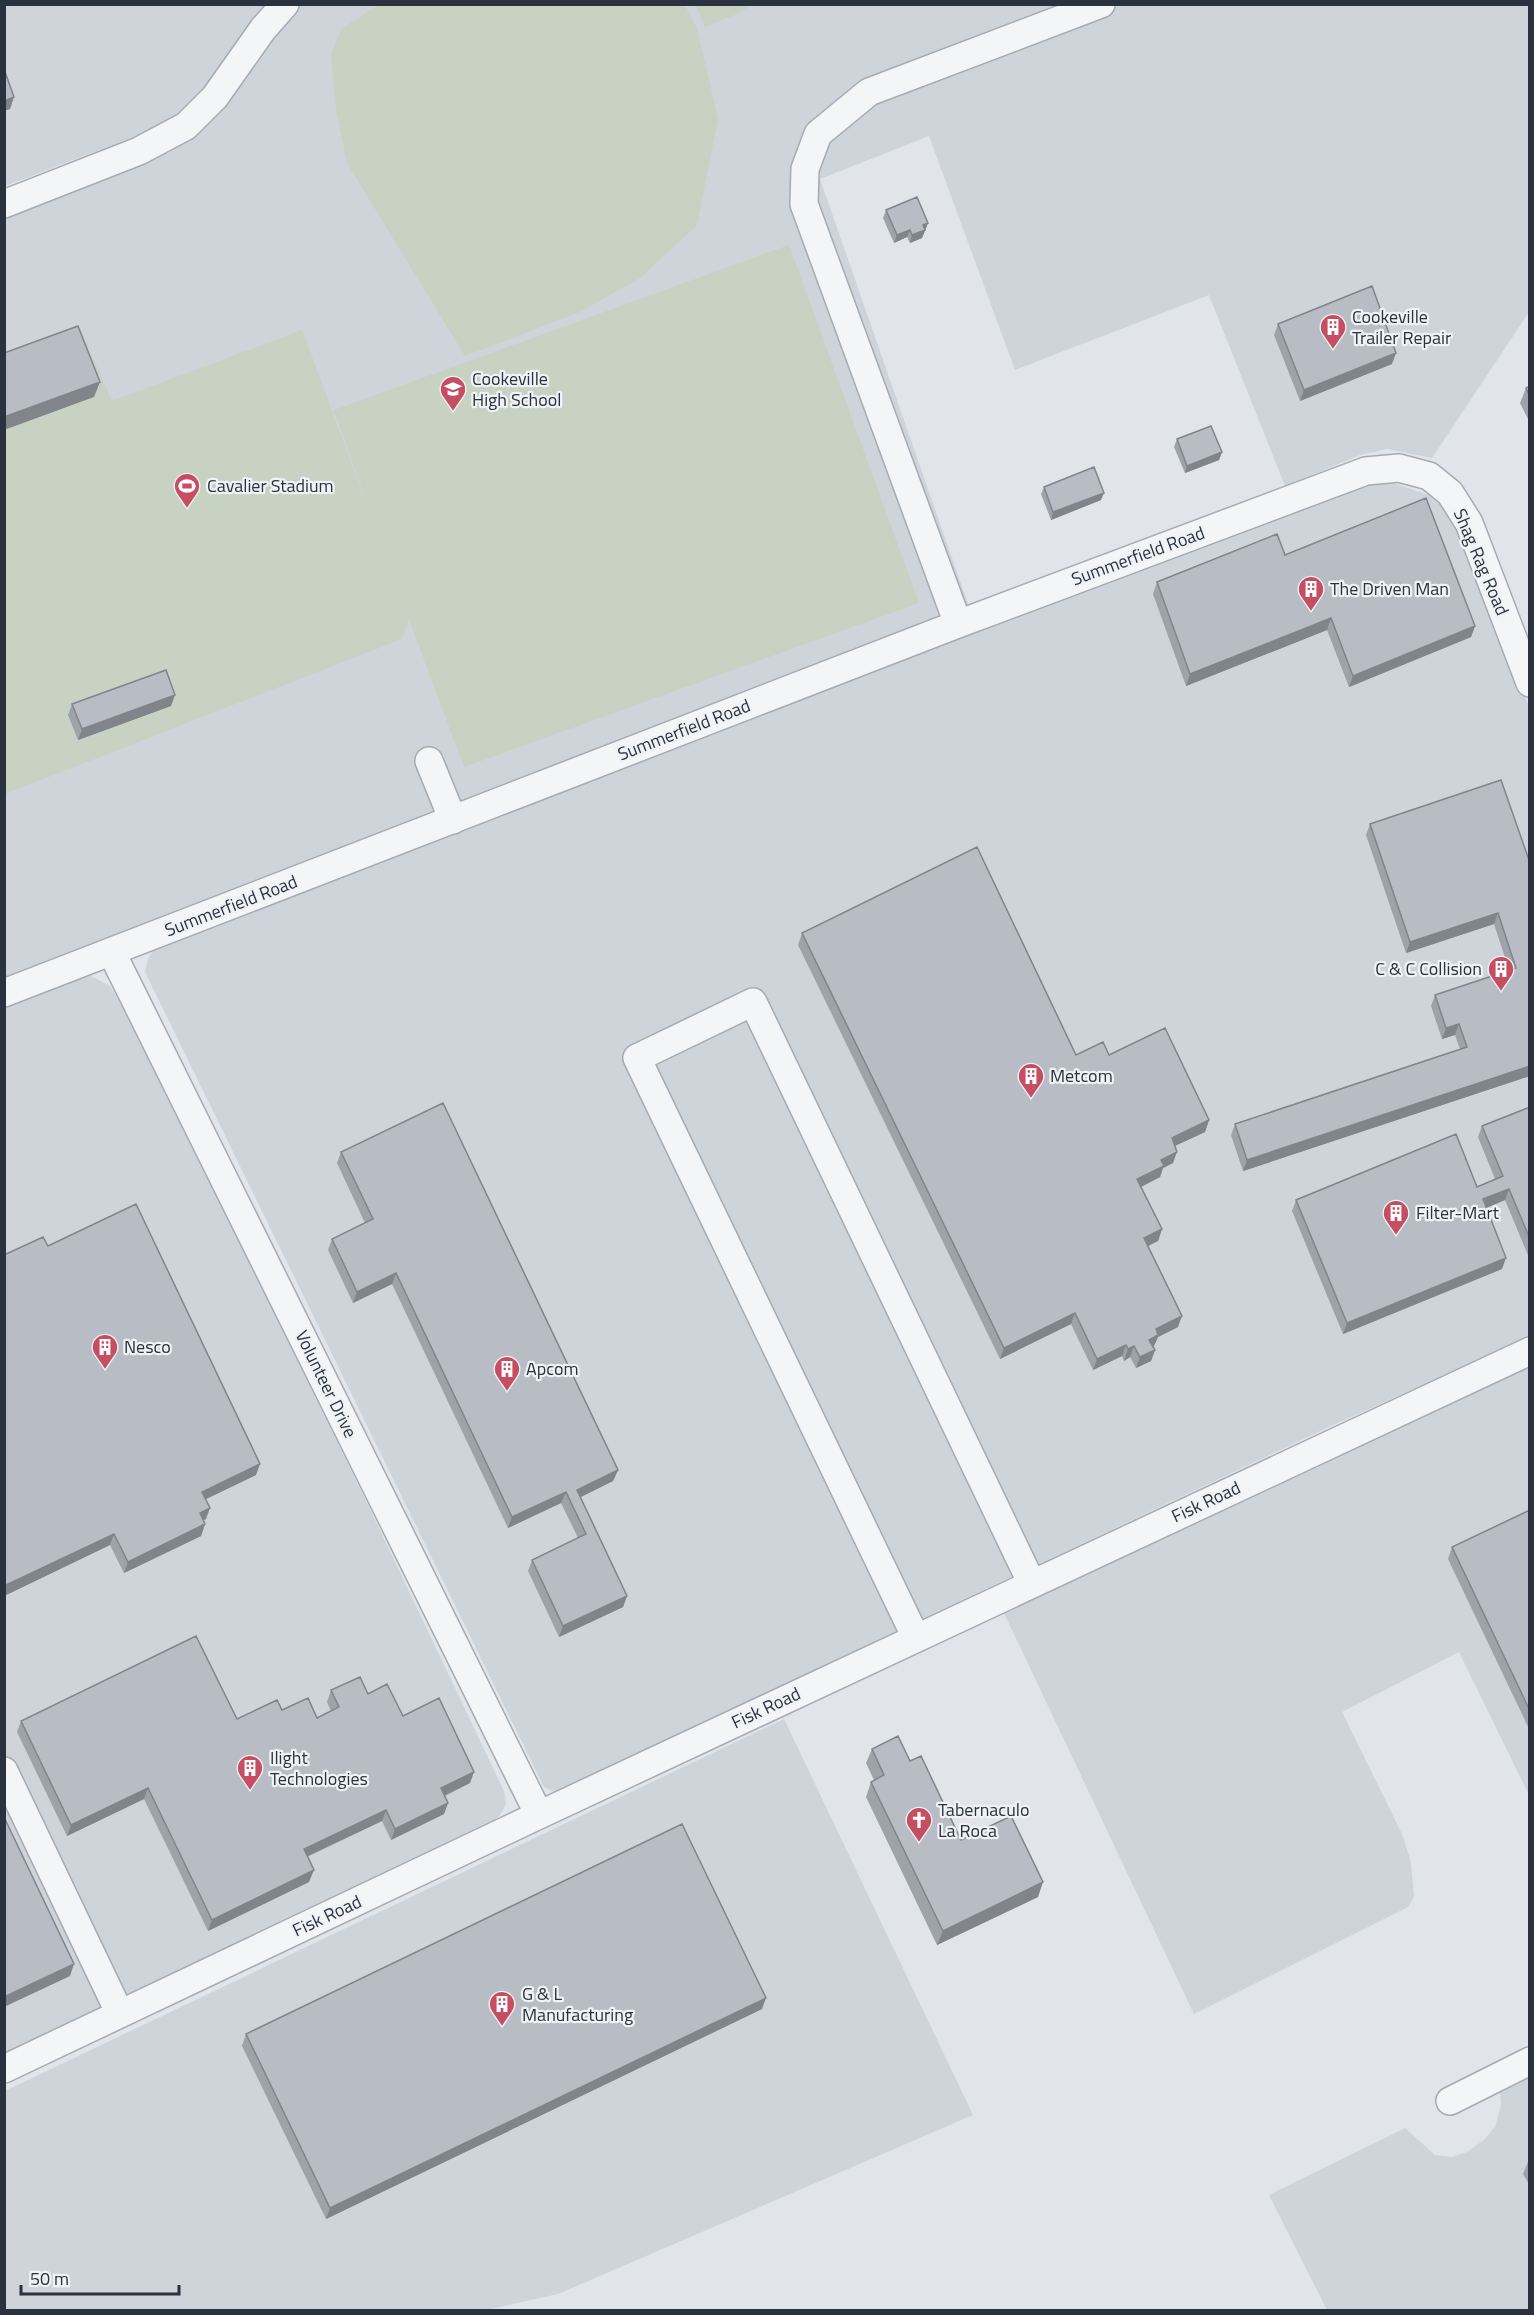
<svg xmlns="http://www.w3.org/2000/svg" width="1534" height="2315" viewBox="0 0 1534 2315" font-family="'Titillium Web',sans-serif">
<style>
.built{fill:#cfd3da}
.green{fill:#c7d2c2}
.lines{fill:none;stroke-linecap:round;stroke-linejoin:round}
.minor-casing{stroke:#a6abb3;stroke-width:30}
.minor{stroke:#f3f5f7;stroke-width:27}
.wall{fill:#9ea3a9}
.shaded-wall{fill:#81848a}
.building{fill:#b8bdc5;stroke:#81848a;stroke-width:1.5}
.labels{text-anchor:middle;stroke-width:4.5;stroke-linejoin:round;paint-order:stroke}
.poi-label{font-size:18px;fill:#2a323f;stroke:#f0f3f6;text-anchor:start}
.street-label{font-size:18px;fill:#2a323f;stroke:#f0f3f6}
</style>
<rect width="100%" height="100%" fill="#e1e4e9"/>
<!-- built -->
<path class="built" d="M4 5H1529V312L1432 458 1387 449 1360 455 1285 486 1209 295 1015 370 929 136 820 179 968 604 5 979V219L172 151 162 126 5 186Z
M1379 482 1396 484 1428 495 1452 514 1460 525 1529 707V1337L1333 1425 563 1789 553 1791 544 1787 145 972 148 959 155 947 1352 483Z
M91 976 110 986 127 1015 367 1503 504 1791 506 1804 499 1816 489 1825 5 2052V1003L69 977Z
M1529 1366V1795L1459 1652 1342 1712 1402 1834 1411 1862 1414 1897 1408 1907 1194 2014 1004 1613Z
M784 1719 973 2115 558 2294 486 2310H5V2091Z
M1529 2078V2310H1327L1269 2195 1405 2128 1435 2155 1452 2157 1467 2152 1484 2140 1495 2127 1501 2105 1500 2093Z"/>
<!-- green -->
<path class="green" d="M379 5H684L697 28 718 119 697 225 640 278 580 312 465 356 347 163 336 108 331 55 341 29Z
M696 5H752L737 14 705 27Z
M789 245 919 603 464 767 409 619 402 639 5 794V360L81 331 112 401 302 330 379 537 334 410Z"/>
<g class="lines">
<!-- minor casing -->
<g class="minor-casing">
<path id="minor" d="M4 204 139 151 186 126 215 97 263 29 285 4
M958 624 804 204 805 169 818 134 869 92 1101 4
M429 761 453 820
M112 953 539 1815
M4 993 958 624 1366 471 1399 468 1429 476 1450 493 1469 523 1530 683
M916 1638 637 1058 753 1002 1032 1584
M4 1771 120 2014
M4 2069 539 1815 1530 1351
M1450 2101 1530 2061"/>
</g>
<!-- minor -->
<use href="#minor" class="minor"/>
</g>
<!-- wall -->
<path class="wall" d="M886 210 928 223 922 238 910 243 907 237 894 243 883 218Z
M1278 324 1392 364 1300 401 1274 335Z
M1530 386V423L1520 403 1526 388Z
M1177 439 1222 452 1219 460 1185 473 1174 447Z
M1044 487 1101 500 1051 520 1041 494Z
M1285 555 1475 626 1471 637 1349 687 1327 630 1186 686 1153 594 1157 582Z
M72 704 171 706 78 740 68 715Z
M1370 824 1530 863V1076L1243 1171 1231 1135 1235 1124 1460 1049 1455 1035 1442 1039 1431 1006 1435 995 1509 970 1494 924 1406 953 1366 835Z
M802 933 1076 1055H1109L1209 1120 1205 1132 1175 1146 1173 1163 1163 1168 1160 1177 1141 1187 1162 1229 1158 1241 1148 1246 1178 1327 1158 1337 1154 1346 1153 1347 1155 1350 1151 1361 1136 1368 1130 1357 1124 1361 1122 1356 1093 1370 1071 1324 1000 1359 798 945Z
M1530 1107V1260L1505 1200 1486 1208 1502 1269 1343 1334 1292 1211 1296 1200 1477 1187 1495 1179 1478 1137 1482 1126Z
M341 1152 618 1470 613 1481 580 1497 627 1596 623 1607 559 1637 528 1571 532 1560 578 1538 561 1503 508 1528 392 1284 353 1303 328 1250 332 1239 365 1223 337 1163Z
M48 1246 256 1475 205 1499 206 1519 203 1520 205 1524 201 1536 124 1573 110 1545 4 1596V1255Z
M1530 1510V1731L1448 1559 1452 1547Z
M331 1690 368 1694 403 1716 470 1783 445 1796 448 1803 444 1814 391 1840 382 1821 307 1857 309 1882 208 1931 144 1799 67 1836 17 1732 21 1721 237 1719 282 1710 317 1718 331 1711 327 1702Z
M872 1749 910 1761 961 1840 1038 1897 937 1945 866 1797 871 1782 874 1780 866 1763Z
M762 2009 326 2219 242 2046 246 2034Z
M1529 2159H1530V2186L1523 2174Z"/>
<!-- shaded-wall -->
<path class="shaded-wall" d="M14 97 10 109 4 111V101Z
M928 223 922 238 910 243 912 235 923 225Z
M910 230 907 237 894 243 897 235Z
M1396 353 1392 364 1300 401 1304 390Z
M100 382 94 397 4 430V417Z
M1222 452 1219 460 1185 473 1187 466Z
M1104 493 1101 500 1051 520 1053 512Z
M1331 618 1327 630 1186 686 1190 674Z
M1475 626 1471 637 1349 687 1353 676Z
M175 695 171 706 78 740 82 729Z
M1498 913 1494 924 1406 953 1410 942Z
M1459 1024 1455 1035 1442 1039 1446 1028Z
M1530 1066V1076L1243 1171 1247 1160Z
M1209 1120 1205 1132 1168 1149 1172 1138Z
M1177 1152 1173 1163 1163 1168 1160 1177 1133 1191 1137 1179 1161 1160Z
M1509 1189 1505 1200 1479 1211 1483 1199Z
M1162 1229 1158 1241 1140 1250 1144 1238Z
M1506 1258 1502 1269 1343 1334 1347 1323Z
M396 1273 392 1284 353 1303 357 1292Z
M1075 1313 1071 1324 1000 1359 1004 1348Z
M1182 1316 1178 1327 1158 1337 1154 1346 1145 1351 1149 1340 1156 1329Z
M1126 1345 1122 1356 1093 1370 1097 1359Z
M1134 1346 1130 1357 1124 1361 1128 1349Z
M1155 1350 1151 1361 1136 1368 1140 1357Z
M260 1464 256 1475 198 1503 202 1492Z
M618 1470 613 1481 573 1501 577 1490Z
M566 1492 561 1503 508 1528 512 1517Z
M210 1508 206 1519 196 1524 200 1513Z
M205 1524 201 1536 124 1573 128 1562Z
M114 1534 110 1545 4 1596V1586Z
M627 1596 623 1607 559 1637 563 1626Z
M474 1772 470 1783 437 1799 441 1788Z
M148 1788 144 1799 67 1836 71 1825Z
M448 1803 444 1814 391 1840 395 1829Z
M386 1810 382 1821 299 1860 304 1849Z
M314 1870 309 1882 208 1931 212 1920Z
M1043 1882 1038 1897 937 1945 943 1931Z
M74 1964 70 1976 4 2007V1997Z
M766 1998 762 2009 326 2219 330 2208Z"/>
<!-- building -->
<path class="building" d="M4 69 14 97 4 101Z
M917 197 928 223 923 225 925 230 912 235 910 230 897 235 886 210Z
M1372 286 1396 353 1304 390 1278 324Z
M78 326 100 382 4 417V353Z
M1530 386V397L1526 388Z
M1211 426 1222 452 1187 466 1177 439Z
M1094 467 1104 493 1053 512 1044 487Z
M1426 498 1475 626 1353 676 1331 618 1190 674 1157 582 1277 534 1285 555Z
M166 670 175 695 82 729 72 704Z
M1501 780 1530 863V1066L1247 1160 1235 1124 1467 1047 1459 1024 1446 1028 1435 995 1516 968 1498 913 1410 942 1370 824Z
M977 847 1076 1055 1103 1042 1109 1055 1165 1028 1209 1120 1172 1138 1177 1152 1161 1160 1164 1166 1137 1179 1162 1229 1144 1238 1182 1316 1156 1329 1158 1335 1149 1340 1155 1350 1140 1357 1134 1346 1128 1349 1126 1345 1097 1359 1075 1313 1004 1348 802 933Z
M443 1103 618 1470 577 1490 627 1596 563 1626 532 1560 586 1534 566 1492 512 1517 396 1273 357 1292 332 1239 373 1219 341 1152Z
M1530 1107V1239L1509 1189 1483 1199 1506 1258 1347 1323 1296 1200 1456 1134 1477 1187 1503 1176 1482 1126Z
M136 1204 260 1464 202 1492 210 1508 200 1513 205 1524 128 1562 114 1534 4 1586V1255L43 1237 48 1246Z
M1530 1510V1711L1452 1547Z
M196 1636 237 1719 277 1700 282 1710 308 1698 317 1718 339 1707 331 1690 360 1677 368 1694 387 1684 403 1716 439 1698 474 1772 441 1788 448 1803 395 1829 386 1810 304 1849 314 1870 212 1920 148 1788 71 1825 21 1721Z
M898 1736 910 1761 921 1756 961 1840 1011 1816 1043 1882 943 1931 871 1782 884 1775 872 1749Z
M4 1817 74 1964 4 1997Z
M682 1824 766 1998 330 2208 246 2034Z"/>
<!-- icons -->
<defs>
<g id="building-pin" transform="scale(1.35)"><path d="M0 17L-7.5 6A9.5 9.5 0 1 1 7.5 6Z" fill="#c54e62" stroke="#f0f3f6"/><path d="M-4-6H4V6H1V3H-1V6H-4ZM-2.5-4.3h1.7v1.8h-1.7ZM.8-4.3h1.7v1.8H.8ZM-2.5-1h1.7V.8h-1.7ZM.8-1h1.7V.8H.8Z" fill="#fff"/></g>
<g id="school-pin" transform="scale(1.35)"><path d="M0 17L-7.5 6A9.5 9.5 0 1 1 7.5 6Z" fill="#c54e62" stroke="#f0f3f6"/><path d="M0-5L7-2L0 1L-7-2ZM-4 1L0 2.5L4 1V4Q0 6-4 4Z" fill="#fff"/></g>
<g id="stadium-pin" transform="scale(1.35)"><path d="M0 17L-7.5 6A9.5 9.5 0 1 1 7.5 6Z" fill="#c54e62" stroke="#f0f3f6"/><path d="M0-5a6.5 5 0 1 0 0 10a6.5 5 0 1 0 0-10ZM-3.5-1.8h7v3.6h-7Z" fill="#fff"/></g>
<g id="church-pin" transform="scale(1.35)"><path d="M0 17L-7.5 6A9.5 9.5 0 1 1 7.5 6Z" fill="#c54e62" stroke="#f0f3f6"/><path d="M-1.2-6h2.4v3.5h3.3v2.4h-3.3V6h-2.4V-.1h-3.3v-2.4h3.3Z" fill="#fff"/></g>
</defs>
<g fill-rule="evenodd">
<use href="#building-pin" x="1333" y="327"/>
<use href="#school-pin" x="453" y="389"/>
<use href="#stadium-pin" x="187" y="486"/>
<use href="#building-pin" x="1311" y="589"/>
<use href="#building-pin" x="1501" y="969"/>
<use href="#building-pin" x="1031" y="1076"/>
<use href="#building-pin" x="1396" y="1213"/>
<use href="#building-pin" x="105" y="1347"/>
<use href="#building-pin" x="507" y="1369"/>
<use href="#building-pin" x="250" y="1768"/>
<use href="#church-pin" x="919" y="1820"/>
<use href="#building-pin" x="502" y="2004"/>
</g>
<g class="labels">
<!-- poi labels -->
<g class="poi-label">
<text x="1352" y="323">Cookeville<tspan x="1352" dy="21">Trailer Repair</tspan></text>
<text x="472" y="385">Cookeville<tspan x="472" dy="21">High School</tspan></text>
<text x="207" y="492">Cavalier Stadium</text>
<text x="1330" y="595">The Driven Man</text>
<text x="1482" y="975" text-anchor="end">C &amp; C Collision</text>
<text x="1050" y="1082">Metcom</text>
<text x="1416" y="1219">Filter-Mart</text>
<text x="124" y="1353">Nesco</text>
<text x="526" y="1375">Apcom</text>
<text x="270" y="1764">Ilight<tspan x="270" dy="21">Technologies</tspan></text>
<text x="938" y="1816">Tabernaculo<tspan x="938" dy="21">La Roca</tspan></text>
<text x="522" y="2000">G &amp; L<tspan x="522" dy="21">Manufacturing</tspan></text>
</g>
<!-- street labels -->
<g class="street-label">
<text transform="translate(1138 556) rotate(-20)" y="6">Summerfield Road</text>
<text transform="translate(1481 562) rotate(67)" y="6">Shag Rag Road</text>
<text transform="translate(684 730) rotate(-21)" y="6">Summerfield Road</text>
<text transform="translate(231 906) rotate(-21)" y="6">Summerfield Road</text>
<text transform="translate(326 1384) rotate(64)" y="6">Volunteer Drive</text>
<text transform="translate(1206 1502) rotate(-25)" y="6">Fisk Road</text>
<text transform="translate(766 1708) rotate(-25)" y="6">Fisk Road</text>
<text transform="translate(327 1916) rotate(-25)" y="6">Fisk Road</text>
</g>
</g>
<!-- border -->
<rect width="1534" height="2315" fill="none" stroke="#2a323f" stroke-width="12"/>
<!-- scale -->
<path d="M21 2285v9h158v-9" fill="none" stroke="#2a323f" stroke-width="3"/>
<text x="30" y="2285" font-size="18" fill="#2a323f" stroke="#f0f3f6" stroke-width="4.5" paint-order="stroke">50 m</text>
</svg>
